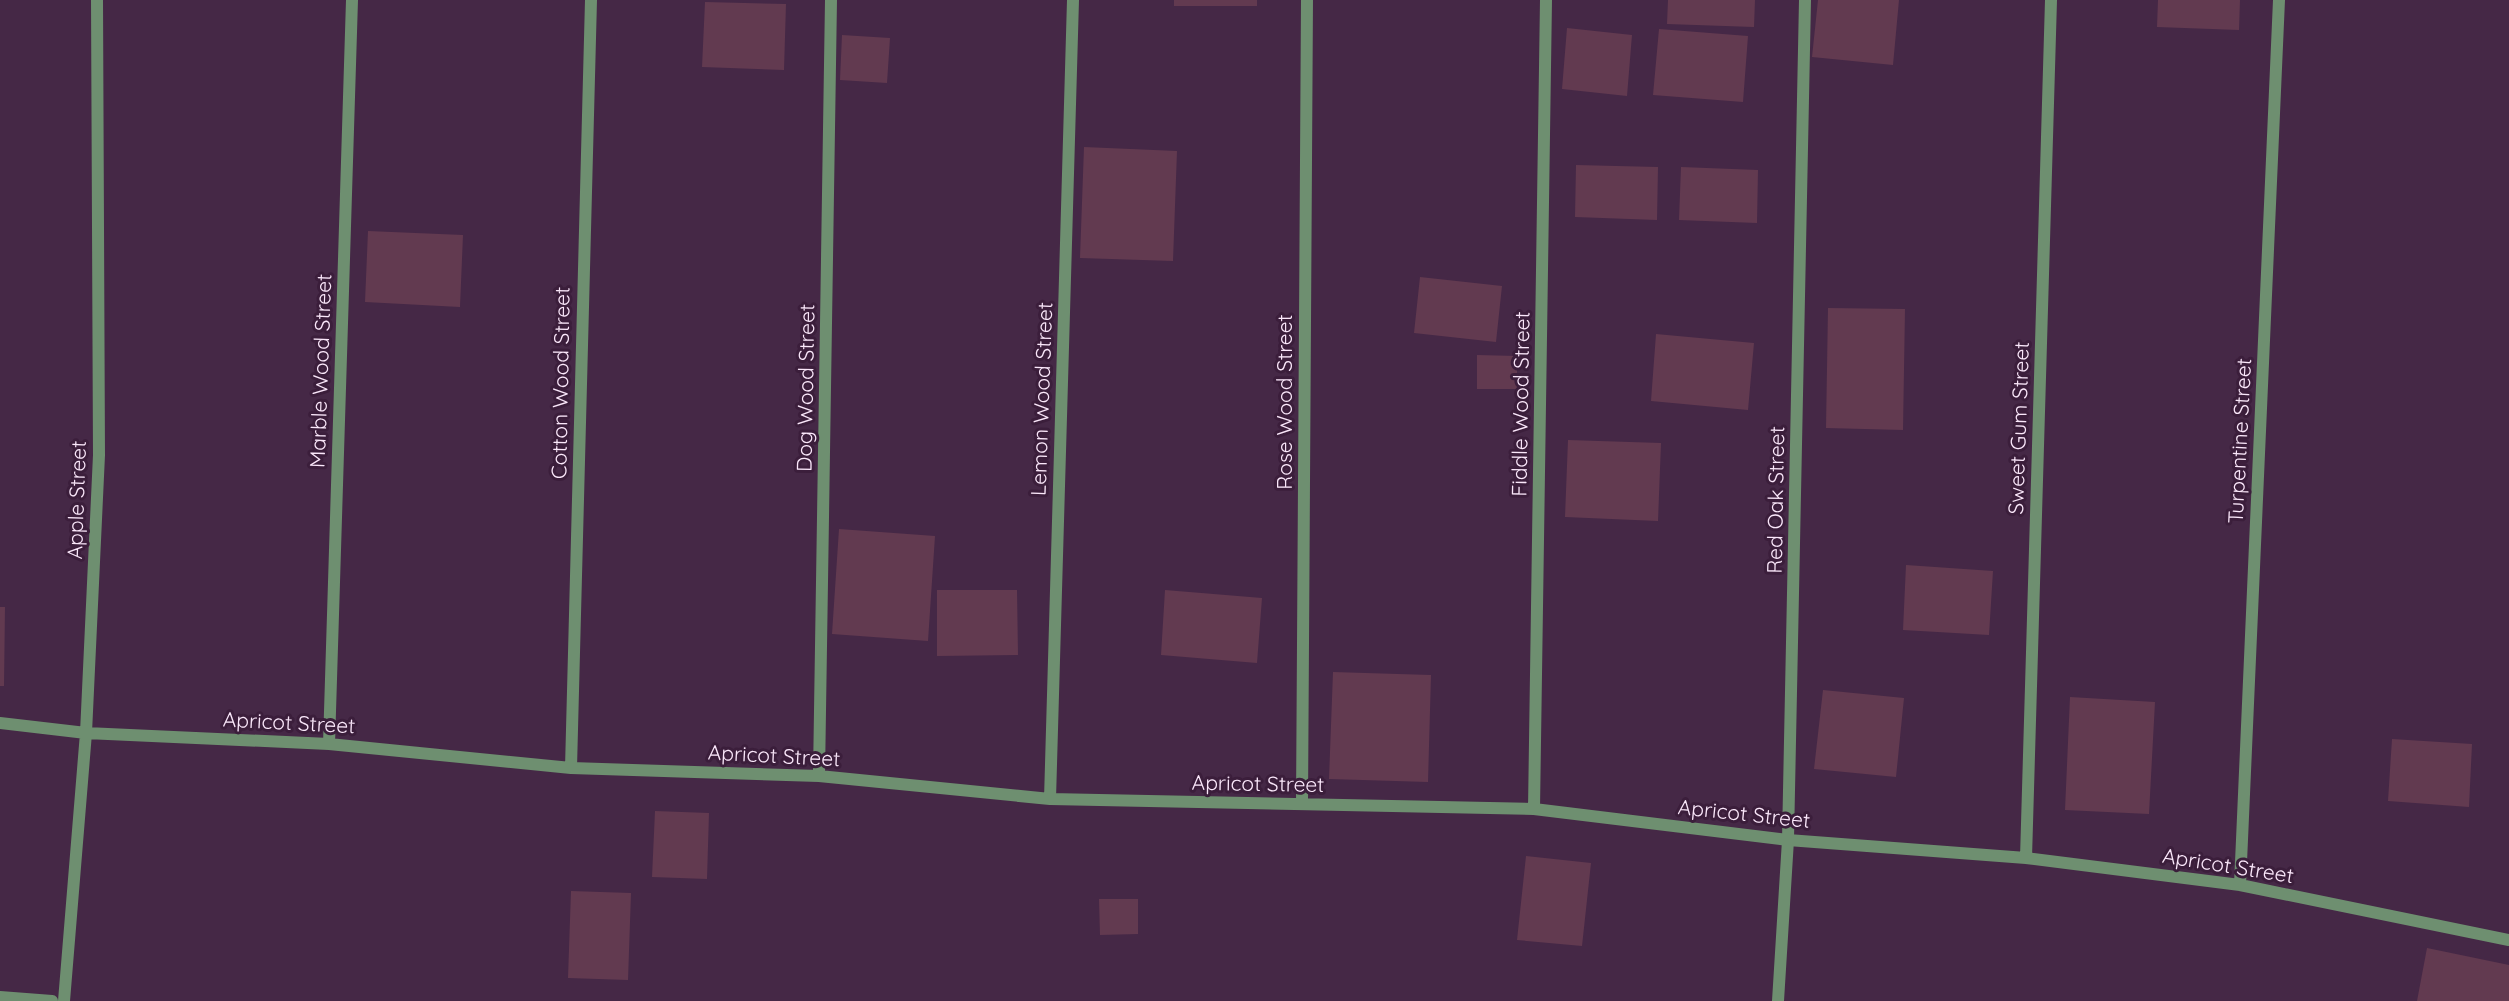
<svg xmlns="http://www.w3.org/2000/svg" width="2509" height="1001" viewBox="0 0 2509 1001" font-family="Quicksand,sans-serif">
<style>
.building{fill:#623a50}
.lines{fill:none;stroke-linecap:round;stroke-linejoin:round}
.minor{stroke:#6e8f70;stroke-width:12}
.labels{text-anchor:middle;stroke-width:6;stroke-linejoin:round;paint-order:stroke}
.street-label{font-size:21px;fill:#fbe8fb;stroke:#3b1e3b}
</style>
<rect width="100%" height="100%" fill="#452846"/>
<!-- building -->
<path class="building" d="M1174 0H1257V6H1174Z
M1668 0H1755L1754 27 1667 24Z
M1818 0H1899L1893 65 1812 57Z
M2158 0H2240L2239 30 2157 27Z
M705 2 786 4 784 70 702 67Z
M1567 28 1632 35 1627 96 1562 89Z
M1659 29 1748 36 1743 102 1653 95Z
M842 35 890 38 887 83 840 80Z
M1084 147 1177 151 1173 261 1080 258Z
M1576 165 1658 167 1657 220 1575 217Z
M1681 167 1758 170 1757 223 1679 220Z
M368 231 463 235 460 307 365 302Z
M1420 277 1502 286 1496 342 1414 333Z
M1828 308 1905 309 1903 430 1826 428Z
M1656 334 1754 343 1748 410 1651 401Z
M1477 355 1517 356V389H1477Z
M1568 440 1661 443 1658 521 1565 517Z
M839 529 935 536 928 641 832 634Z
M1906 565 1993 571 1989 635 1903 630Z
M937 590H1017L1018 655 937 656Z
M1165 590 1262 598 1257 663 1161 655Z
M0 607H5L4 686H0Z
M1333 672 1431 675 1428 782 1329 779Z
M1823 690 1904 698 1896 777 1814 769Z
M2070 697 2155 702 2149 814 2065 810Z
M2392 739 2472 744 2469 807 2388 801Z
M655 811 709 813 707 879 652 877Z
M1526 856 1591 863 1582 946 1517 940Z
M571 891 631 893 628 980 568 978Z
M1099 899H1138V934L1100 935Z
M2427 948 2509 965V1001H2417Z"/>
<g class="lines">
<!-- minor -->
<path class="minor" d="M0 723 86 733 329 744 571 768 819 776 1050 799 1534 809 1788 840 2026 858 2240 885 2509 940
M329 744 352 0
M571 768 591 0
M819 776 831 0
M1050 799 1073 0
M1302 804 1307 0
M1534 809 1546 0
M2026 858 2051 0
M2240 885 2279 0
M0 997 52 1001
M64 1001 86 733 99 455 97 0
M1778 1001 1788 840 1805 0"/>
</g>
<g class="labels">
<!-- street labels -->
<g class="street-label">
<text transform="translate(321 371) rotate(-88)" y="7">Marble Wood Street</text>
<text transform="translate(561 383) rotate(-89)" y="7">Cotton Wood Street</text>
<text transform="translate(806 388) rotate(-89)" y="7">Dog Wood Street</text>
<text transform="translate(1042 399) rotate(-88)" y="7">Lemon Wood Street</text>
<text transform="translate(1285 402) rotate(-90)" y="7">Rose Wood Street</text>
<text transform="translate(1521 404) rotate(-89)" y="7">Fiddle Wood Street</text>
<text transform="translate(2019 428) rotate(-88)" y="7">Sweet Gum Street</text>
<text transform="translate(2240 441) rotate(-87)" y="7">Turpentine Street</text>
<text transform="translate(77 500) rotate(-88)" y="7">Apple Street</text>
<text transform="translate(1776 500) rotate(-89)" y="7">Red Oak Street</text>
<text transform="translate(289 723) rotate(3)" y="7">Apricot Street</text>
<text transform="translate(774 756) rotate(3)" y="7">Apricot Street</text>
<text transform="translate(1258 784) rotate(1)" y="7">Apricot Street</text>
<text transform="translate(1744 814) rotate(6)" y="7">Apricot Street</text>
<text transform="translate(2228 866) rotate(9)" y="7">Apricot Street</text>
</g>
</g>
</svg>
